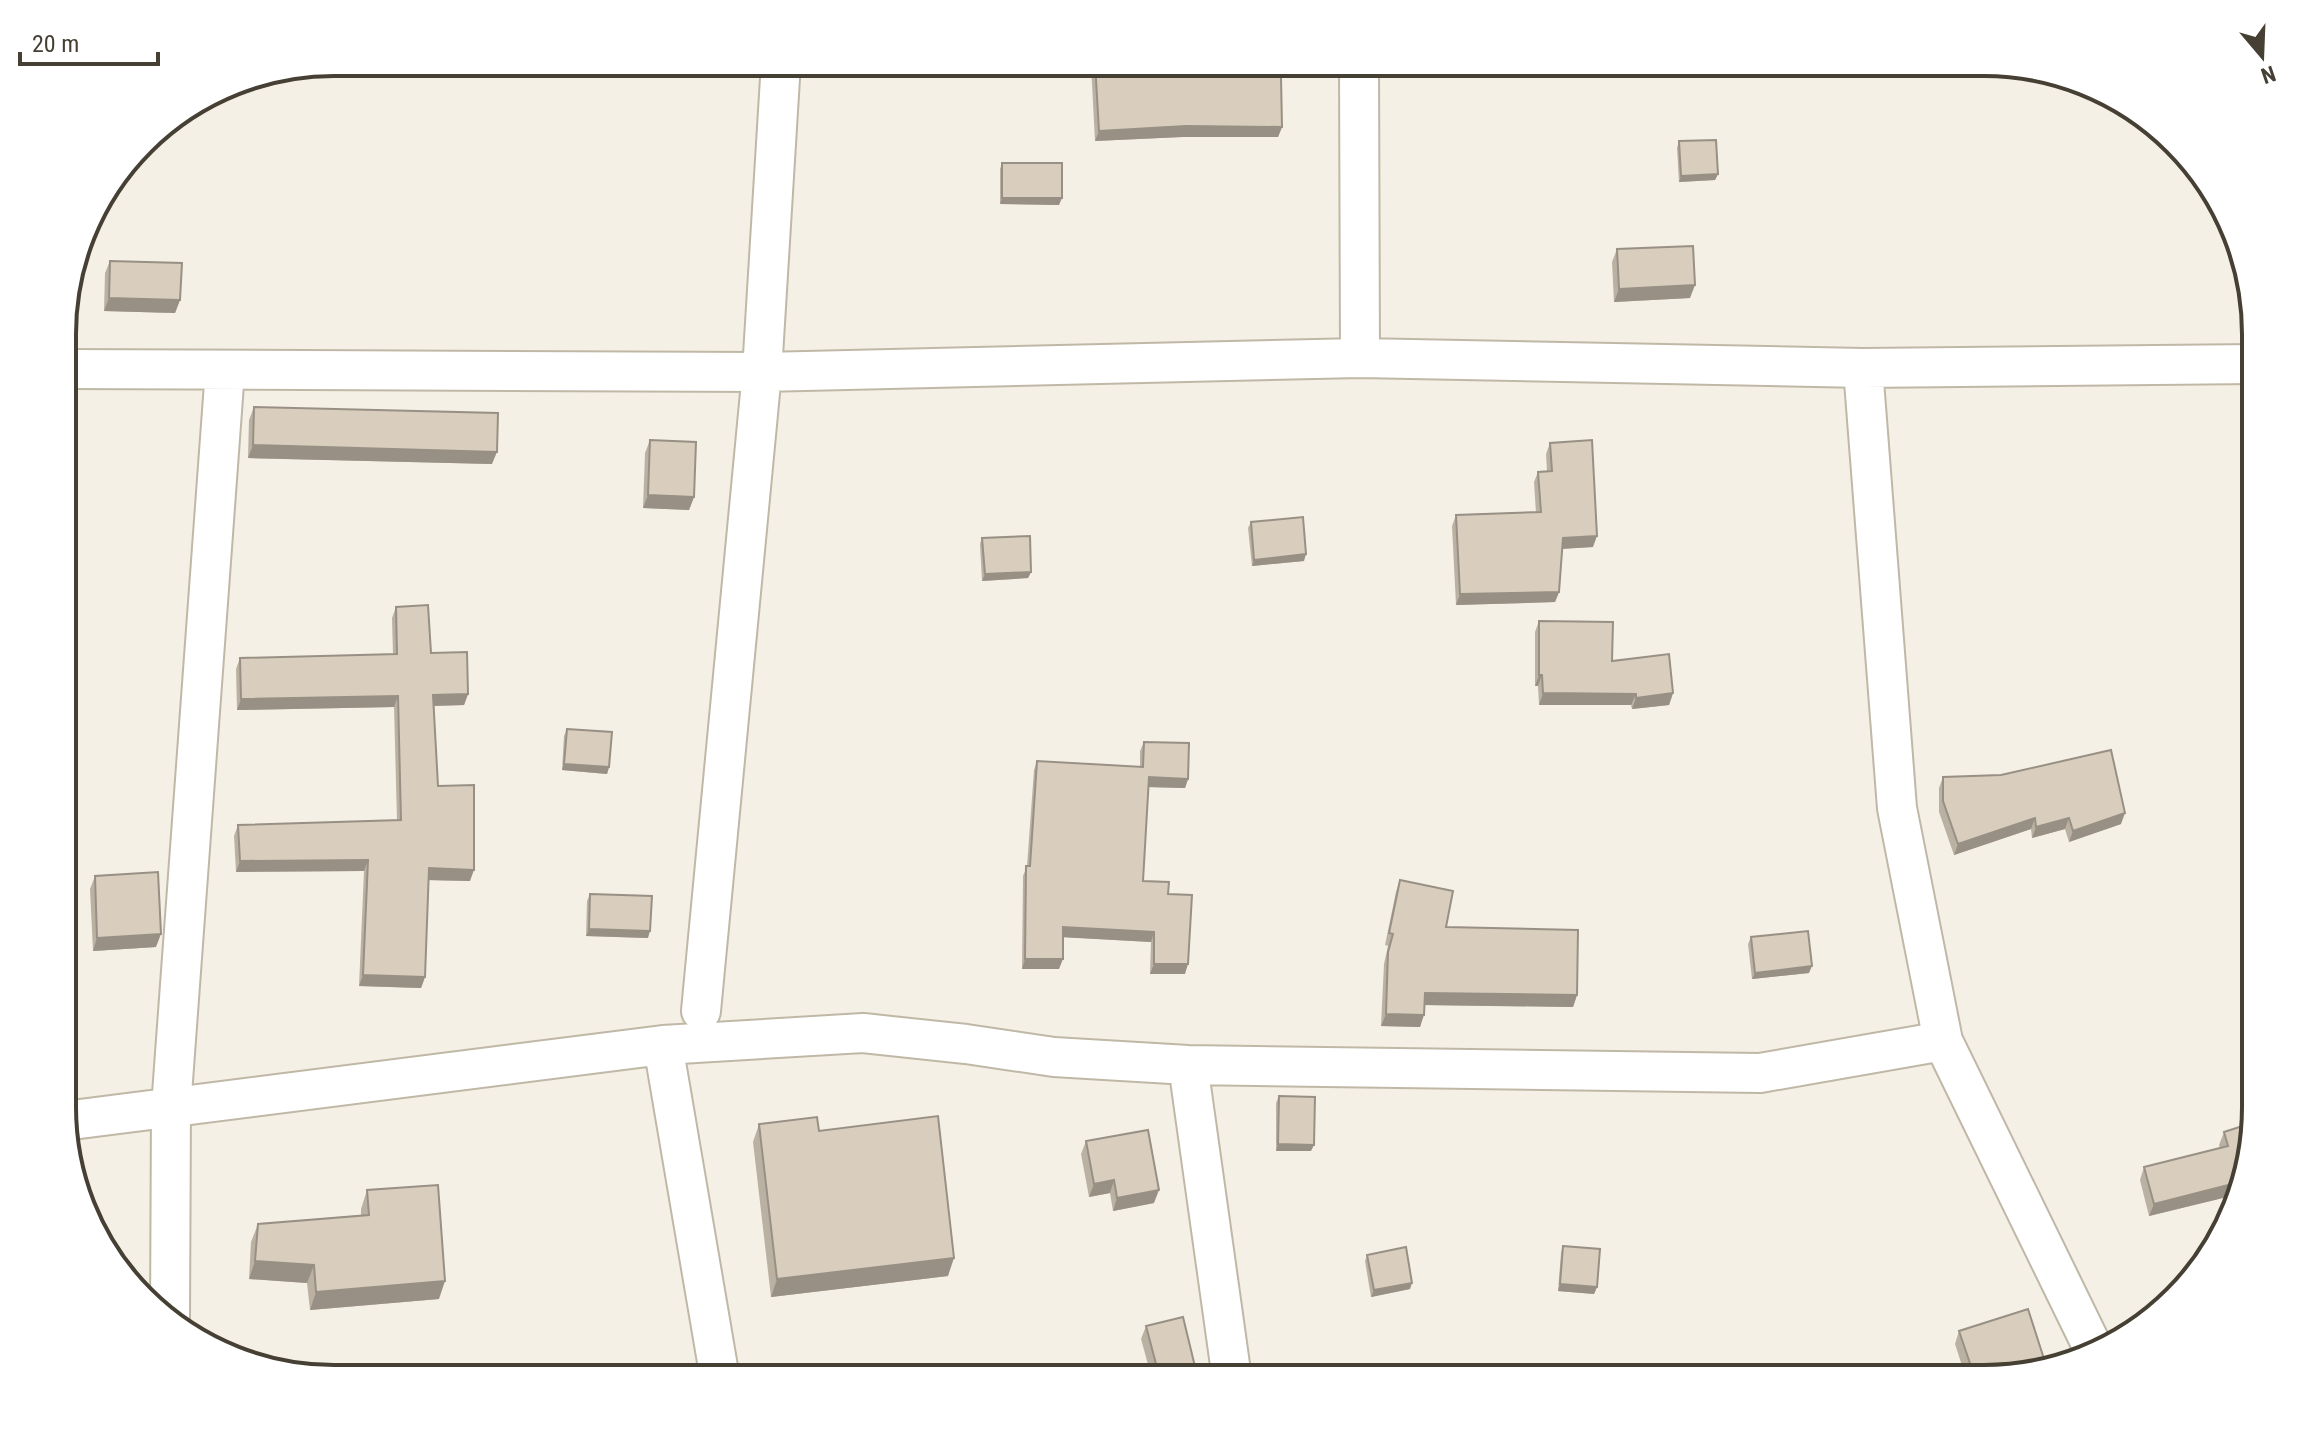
<svg xmlns="http://www.w3.org/2000/svg" width="2318" height="1441" viewBox="0 0 2318 1441" font-family="'Roboto Condensed',sans-serif">
<style>
.lines{fill:none;stroke-linecap:round;stroke-linejoin:round}
.street-casing{stroke:#c0b8a7;stroke-width:42}
.street{stroke:#fff;stroke-width:38}
.wall{fill:#bbb1a3}
.shaded-wall{fill:#989084}
.building{fill:#d9cebd;stroke:#989084;stroke-width:2}
.rim{fill:none;stroke:#464034;stroke-width:4}
</style>
<rect width="100%" height="100%" fill="#f4f0e5"/>
<g class="lines">
<!-- street casing -->
<g class="street-casing">
<path id="street" d="M1359 62 1360 358
M1863 368 1897 808 1943 1041 2094 1350
M64 369 762 372 1360 358 1863 368 2255 364
M701 1011 762 372 781 62
M663 1045 720 1379
M1188 1065 1232 1379
M64 1121 663 1045 863 1033 966 1044 1054 1057 1188 1065 1760 1073 1943 1041
M170 1320 171 1108 225 370"/>
</g>
<!-- street -->
<use href="#street" class="street"/>
</g>
<!-- wall -->
<path class="wall" d="M1092 62H1192L1193 77 1282 127 1278 137H1182L1095 141 1091 65Z
M1679 141 1718 174 1715 180 1679 182 1677 148Z
M1002 163 1059 205 1000 204V169Z
M1617 249 1690 298 1614 302 1612 262Z
M110 261 180 300 175 313 104 311 105 273Z
M254 407 492 464 248 458 249 420Z
M650 440 694 497 689 510 643 508 645 453Z
M1550 443 1593 547 1562 549 1559 592 1555 602 1456 605 1452 526 1456 515 1536 513 1534 482 1538 472 1547 471 1546 454Z
M1251 522 1304 561 1252 566 1248 528Z
M982 538 1031 572 1028 578 982 581 980 544Z
M396 607 431 653 468 694 464 705 434 706 438 786 470 881 429 880 425 977 421 988 359 986 364 871 236 872 234 836 238 825 397 820 394 707 237 710 236 669 240 658 393 654 392 618Z
M1539 621 1673 693 1669 705 1632 709 1631 705H1539L1538 686H1535V632Z
M567 729 609 767 607 774 562 770 564 736Z
M1144 742 1188 779 1185 788 1148 787 1143 881 1168 894 1185 974H1150L1151 942 1063 937 1059 969H1022L1023 876 1027 866 1034 770 1037 761 1140 767V751Z
M1943 777 2121 824 2069 842 2065 829 2032 838 2031 829 1954 855 1939 812V788Z
M95 876 156 947 93 951 90 889Z
M1400 880 1446 927 1577 995 1573 1007 1425 1005 1420 1027 1381 1026 1384 964 1388 946 1385 945 1396 892Z
M590 894 648 938 586 936 587 901Z
M1751 937 1809 973 1752 979 1748 944Z
M1279 1096 1311 1151H1276V1103Z
M759 1124 819 1131 948 1276 771 1297 753 1142Z
M2255 1125 2231 1196 2149 1216 2140 1180 2144 1167 2220 1148 2219 1145 2224 1132Z
M1086 1141 1154 1203 1113 1211 1110 1193 1089 1197 1081 1154Z
M367 1190 439 1299 310 1310 307 1283 249 1279 251 1242 258 1224 361 1215V1209Z
M1563 1246 1597 1287 1594 1294 1558 1291 1561 1253Z
M1367 1255 1410 1289 1371 1297 1365 1261Z
M1146 1326 1198 1379H1152L1141 1339Z
M1959 1331 2002 1378H1966L1955 1344Z"/>
<!-- shaded-wall -->
<path class="shaded-wall" d="M334 62H392L389 69 330 63Z
M1186 126 1282 127 1278 137H1182L1095 141 1099 131Z
M1718 174 1715 180 1679 182 1681 176Z
M1002 198H1062L1059 205 1000 204Z
M1695 285 1690 298 1614 302 1619 289Z
M109 298 180 300 175 313 104 311Z
M253 445 497 452 492 464 248 458Z
M648 495 694 497 689 510 643 508Z
M1597 536 1593 547 1559 549 1563 538Z
M1306 554 1304 561 1252 566 1254 560Z
M1031 572 1028 578 982 581 985 574Z
M1559 592 1555 602 1456 605 1460 594Z
M1539 675H1542L1538 686H1535Z
M1543 693 1636 694 1631 705H1539Z
M1673 693 1669 705 1632 709 1636 698Z
M468 694 464 705 429 706 433 695Z
M398 696 394 707 237 710 241 699Z
M564 764 609 767 607 774 562 770Z
M1149 777 1188 779 1185 788 1145 787Z
M2125 813 2121 824 2069 842 2073 831Z
M2035 818 2031 829 1954 855 1958 844Z
M2069 818 2065 829 2032 838 2036 827Z
M368 860 364 871 236 872 240 861Z
M429 868 474 870 470 881 425 880Z
M1063 927 1154 932 1151 942 1059 937Z
M589 929 650 931 648 938 586 936Z
M161 934 156 947 93 951 97 938Z
M1025 959H1063L1059 969H1022Z
M1154 964H1188L1185 974H1150Z
M1812 966 1809 973 1752 979 1755 973Z
M363 975 425 977 421 988 359 986Z
M1425 993 1577 995 1573 1007 1421 1005Z
M1386 1014 1424 1015 1420 1027 1381 1026Z
M1278 1144 1314 1145 1311 1151H1276Z
M1114 1180 1110 1193 1089 1197 1094 1184Z
M2236 1183 2231 1196 2149 1216 2154 1204Z
M1159 1190 1154 1203 1113 1211 1117 1198Z
M954 1258 948 1276 771 1297 777 1279Z
M255 1261 314 1265 307 1283 249 1279Z
M445 1281 439 1299 310 1310 316 1292Z
M1412 1283 1410 1289 1371 1297 1374 1290Z
M1560 1284 1597 1287 1594 1294 1558 1291Z"/>
<!-- building -->
<path class="building" d="M1095 62H1192L1193 77H1281L1282 127 1186 126 1099 131Z
M1716 140 1718 174 1681 176 1679 141Z
M1002 163H1062V198H1002Z
M1693 246 1695 285 1619 289 1617 249Z
M110 261 182 263 180 300 109 298Z
M254 407 498 413 497 452 253 445Z
M650 440 696 442 694 497 648 495Z
M1592 440 1597 536 1563 538 1559 592 1460 594 1456 515 1541 512 1538 472 1552 471 1550 443Z
M1303 517 1306 554 1254 560 1251 522Z
M1030 536 1031 572 985 574 982 538Z
M428 605 431 653 467 652 468 694 433 695 438 786 474 785V870L429 868 425 977 363 975 368 860 240 861 238 825 401 820 398 696 241 699 240 658 397 654 396 607Z
M1539 621 1613 622 1612 661 1669 654 1673 693 1636 698V694L1543 693 1542 675H1539Z
M567 729 612 732 609 767 564 764Z
M1144 742 1189 743 1188 779 1149 777 1143 881 1169 882 1168 894 1192 895 1188 964H1154V932L1063 927V959H1025L1026 866H1030L1037 761 1143 767Z
M2111 750 2125 813 2073 831 2069 818 2036 827 2035 818 1958 844 1943 801V777L2001 775Z
M158 872 161 934 97 938 95 876Z
M1400 880 1453 891 1446 927 1578 930 1577 995 1425 993 1424 1015 1386 1014 1388 952 1393 934 1389 933Z
M590 894 652 896 650 931 589 929Z
M1808 931 1812 966 1755 973 1751 937Z
M1279 1096 1315 1097 1314 1145 1278 1144Z
M938 1116 954 1258 777 1279 759 1124 817 1117 819 1131Z
M2255 1122 2236 1183 2154 1204 2144 1167 2228 1146 2224 1132Z
M1148 1130 1159 1190 1117 1198 1114 1180 1094 1184 1086 1141Z
M438 1185 445 1281 316 1292 314 1265 255 1261 258 1224 369 1215 367 1190Z
M1563 1246 1600 1249 1597 1287 1560 1284Z
M1406 1247 1412 1283 1374 1290 1367 1255Z
M2028 1309 2046 1365 2002 1378H1975L1959 1331Z
M1183 1317 1198 1379H1160L1146 1326Z"/>
<!-- crop -->
<path d="M0 0H2318V1441H0ZM334 76H1984A258 258 0 0 1 2242 334V1107A258 258 0 0 1 1984 1365H334A258 258 0 0 1 76 1107V334A258 258 0 0 1 334 76Z" fill="#fff" fill-rule="evenodd"/>
<path class="rim" d="M334 76H1984A258 258 0 0 1 2242 334V1107A258 258 0 0 1 1984 1365H334A258 258 0 0 1 76 1107V334A258 258 0 0 1 334 76Z"/>
<!-- north arrow -->
<g transform="translate(2262 56) rotate(161)" stroke="#ffffff" stroke-width="6" paint-order="stroke">
<path d="M0-6L14 30L0 20L-14 30Z" fill="#464034"/>
<text y="-12" font-size="22" font-weight="bold" text-anchor="middle" fill="#464034">N</text>
</g>
<!-- scale -->
<path d="M20 52v12h138v-12" fill="none" stroke="#464034" stroke-width="4"/>
<text x="32" y="52" font-size="24" fill="#464034" stroke="#ffffff" stroke-width="6" paint-order="stroke">20 m</text>
</svg>
